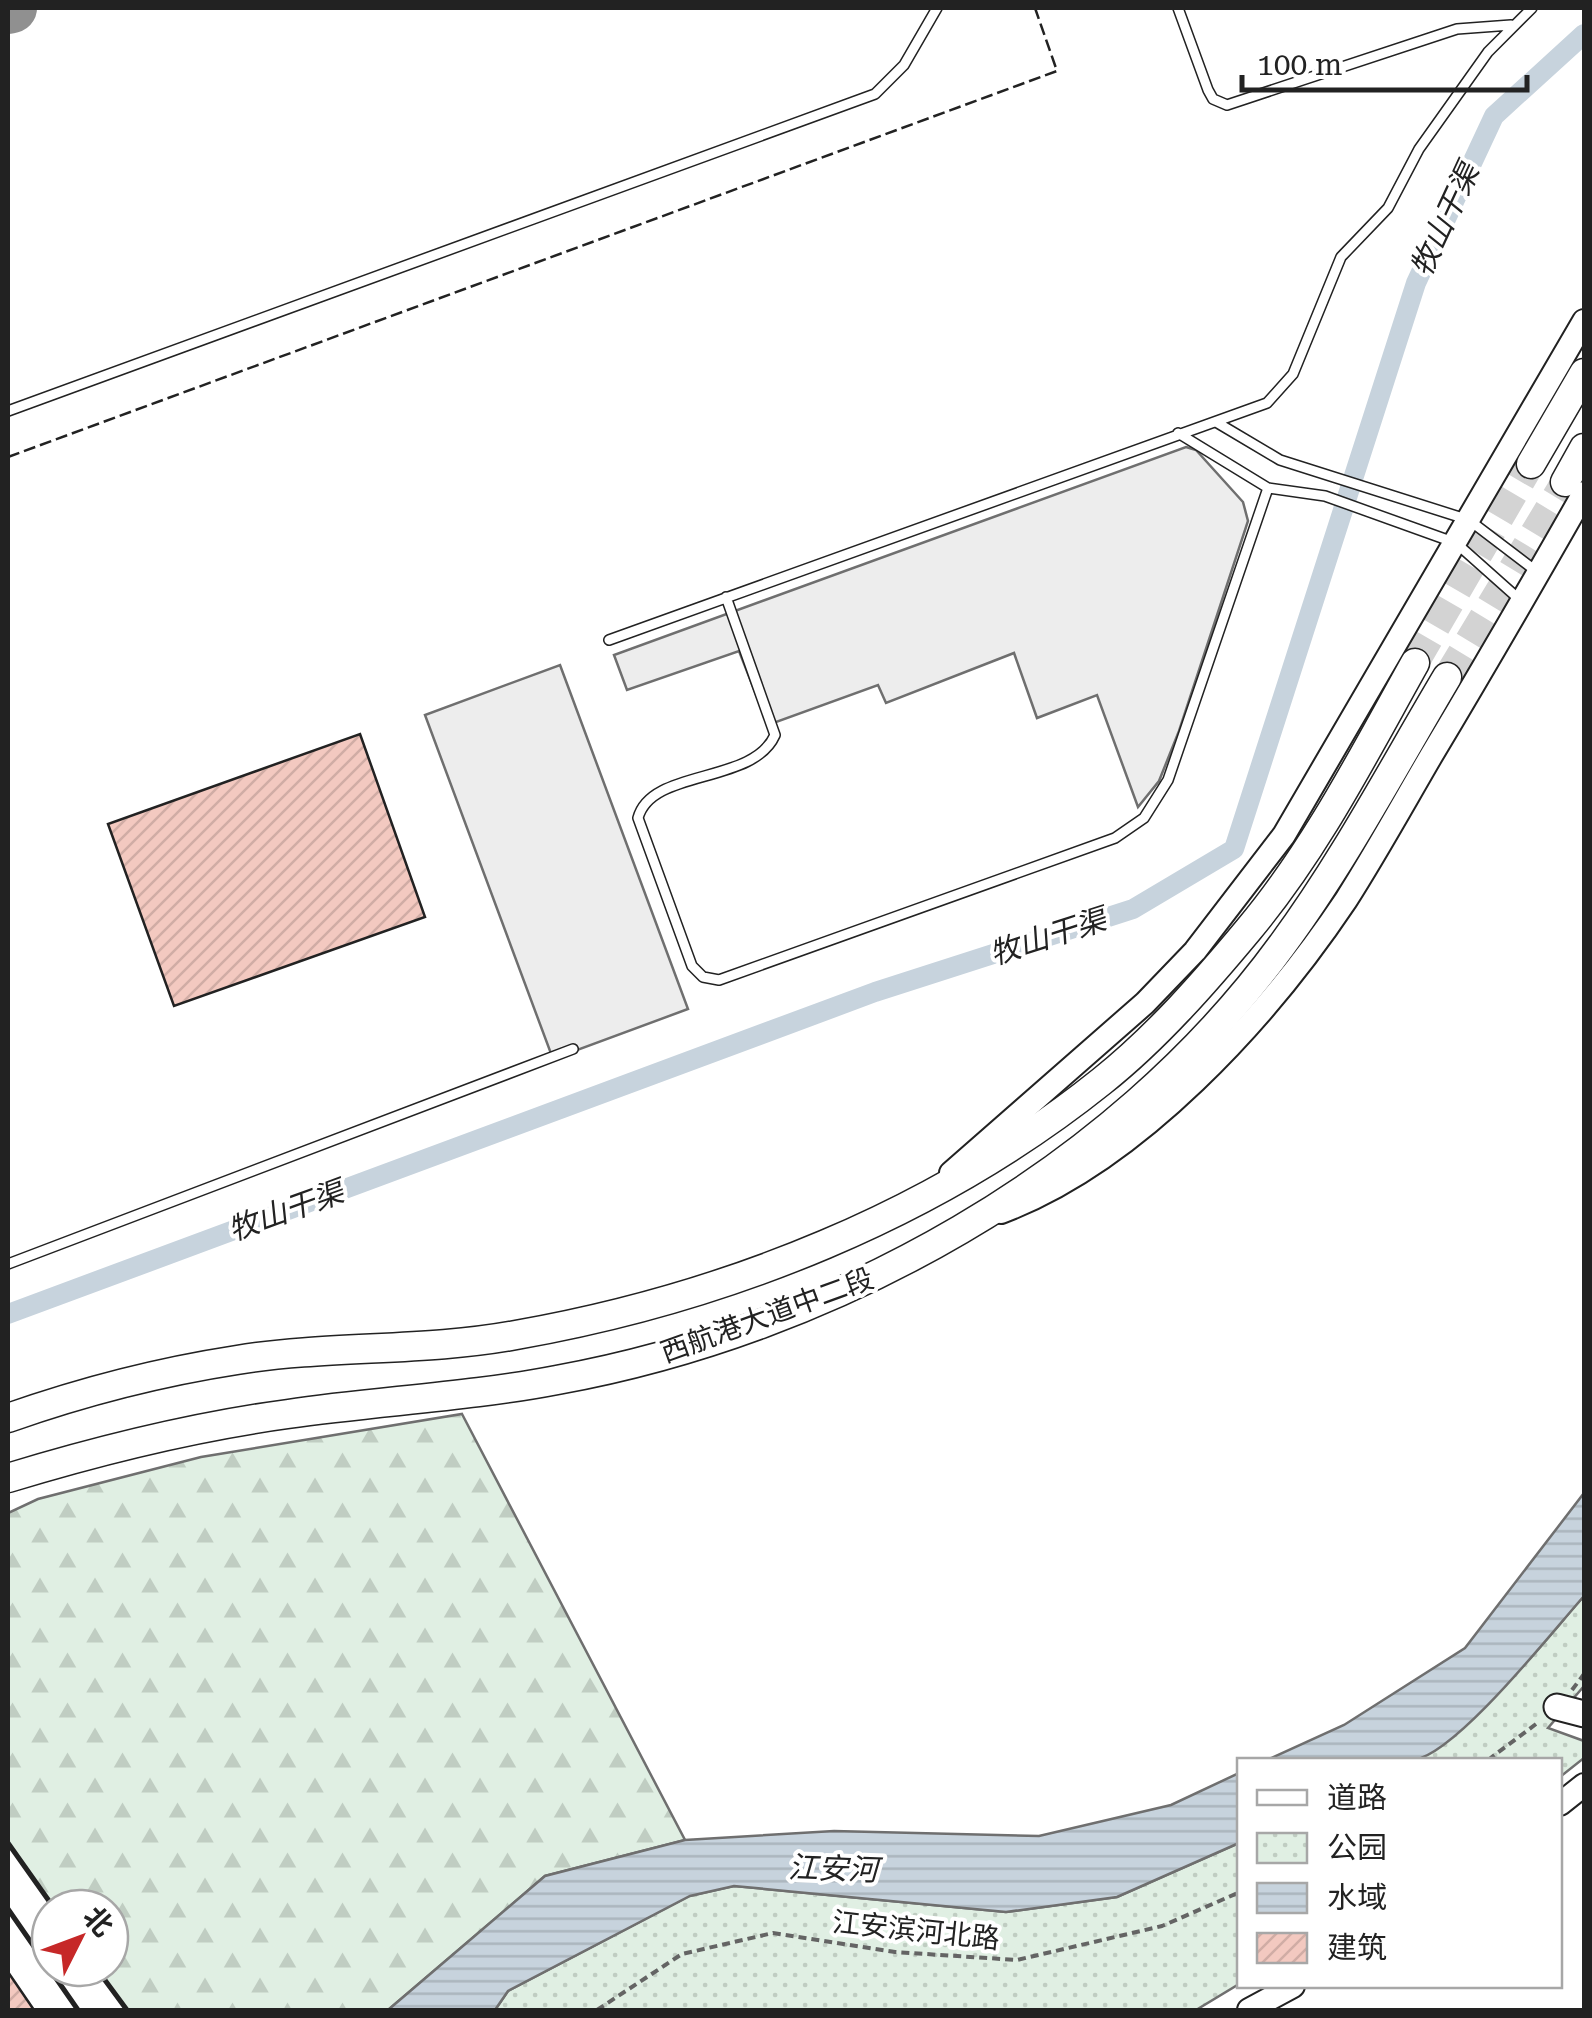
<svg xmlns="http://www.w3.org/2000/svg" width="1592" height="2018" viewBox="0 0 1592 2018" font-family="'Roboto Serif','Noto Sans SC',serif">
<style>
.forest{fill:url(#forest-firs);stroke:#6f6f6f;stroke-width:2.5}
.park{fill:url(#park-dots);stroke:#6f6f6f;stroke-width:2.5}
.parking{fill:#ededed;stroke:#6f6f6f;stroke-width:2.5}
.water{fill:url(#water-rules);stroke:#6f6f6f;stroke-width:2.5}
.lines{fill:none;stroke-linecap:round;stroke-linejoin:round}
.canal{stroke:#c7d3dd;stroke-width:20}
.taxiway{stroke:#909090;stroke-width:50}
.building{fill:url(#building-hatch);stroke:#222;stroke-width:2.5}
.primary-tunnel{stroke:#d3d3d3;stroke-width:28;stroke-dasharray:28 14;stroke-linecap:butt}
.service-casing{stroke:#222;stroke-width:12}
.tertiary-casing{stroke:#222;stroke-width:26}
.secondary-casing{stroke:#222;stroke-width:29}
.primary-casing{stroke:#222;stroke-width:31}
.path{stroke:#646464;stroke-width:4;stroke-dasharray:8 5;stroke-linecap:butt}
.service{stroke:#fff;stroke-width:9}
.tertiary{stroke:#fff;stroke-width:22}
.secondary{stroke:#fff;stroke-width:25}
.primary{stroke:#fff;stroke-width:28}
.fence{stroke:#222;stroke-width:2.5;stroke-dasharray:12 5;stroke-linecap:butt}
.wall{stroke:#222;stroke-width:5}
.labels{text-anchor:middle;stroke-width:8;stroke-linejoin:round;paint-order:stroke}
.street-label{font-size:28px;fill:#222;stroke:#fff}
.water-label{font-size:30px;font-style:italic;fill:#222;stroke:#fff}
</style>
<defs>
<pattern id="forest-firs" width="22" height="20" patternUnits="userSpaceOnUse" patternTransform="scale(2.5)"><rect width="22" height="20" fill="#e0efe3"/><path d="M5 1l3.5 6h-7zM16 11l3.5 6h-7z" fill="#c0cdc2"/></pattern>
<pattern id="park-dots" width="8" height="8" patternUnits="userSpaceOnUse" patternTransform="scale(2.5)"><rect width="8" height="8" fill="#e0efe3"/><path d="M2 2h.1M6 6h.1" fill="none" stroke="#c0cdc2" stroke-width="1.8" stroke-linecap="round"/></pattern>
<pattern id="water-rules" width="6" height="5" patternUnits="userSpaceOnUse" patternTransform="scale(2.5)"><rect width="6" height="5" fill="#c7d3dd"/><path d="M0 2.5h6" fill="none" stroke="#abb5bd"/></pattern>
<pattern id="building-hatch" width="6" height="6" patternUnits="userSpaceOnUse" patternTransform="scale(2.5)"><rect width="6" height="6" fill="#f3c9c0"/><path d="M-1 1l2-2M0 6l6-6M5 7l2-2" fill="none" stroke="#d0aca5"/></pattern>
</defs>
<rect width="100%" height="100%" fill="#fff"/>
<!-- forest -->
<path class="forest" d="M462 1414 685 1840 545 1876 388 2010H127L96 1968H110V1908H54L8 1843V1513L38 1499 201 1457Z"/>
<!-- park -->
<path class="park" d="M1584 1596V1686L1548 1728 1584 1741V1758L1560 1777V1760H1417C1484 1718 1532 1655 1584 1596Z
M1239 1843V1984L1196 2010H495L508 1991 689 1896 734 1886 1006 1912 1117 1897Z"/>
<!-- parking -->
<path class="parking" d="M1186 447 1196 450 1243 502 1248 521 1179 731 1159 781 1138 807 1097 695 1037 718 1014 653 886 703 878 685 768 725 739 651 627 690 614 655Z
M560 665 688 1009 553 1059 425 715Z"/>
<!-- water -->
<path class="water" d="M1584 1493V1596C1552 1632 1457 1753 1414 1760 1370 1768 1312 1761 1267 1760L1344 1725 1465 1648Z
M1239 1773V1843L1117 1897 1006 1912 734 1886 690 1896 508 1991 495 2010H388L545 1876 685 1840 834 1831 1039 1836 1171 1805Z"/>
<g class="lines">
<!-- canal -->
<path class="canal" d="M8 1314 875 992 1133 909 1234 849 1416 283 1494 116 1584 34"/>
<!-- taxiway -->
<path class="taxiway" d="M8 9 12 8"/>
</g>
<!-- building -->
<path class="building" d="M360 734 425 917 174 1006 108 824Z
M8 1972 34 2010H8Z"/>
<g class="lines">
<!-- primary-tunnel -->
<path class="primary-tunnel" d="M1415 663 1531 464
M1447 677 1565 482"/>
<!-- service casing -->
<g class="service-casing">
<path id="service" d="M1178 8 1208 90 1213 99 1227 105 1457 29 1511 25
M8 411 875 94 904 65 937 8
M1216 422 1280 460 1469 520 1536 571
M1178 433 1268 488 1325 496 1456 543 1520 600
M726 597 775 735C753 785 651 768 638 818L692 966 703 977 719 980 1115 838 1144 818 1168 780 1268 488
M609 640 1267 403 1293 374 1341 257 1388 208 1419 149 1488 52 1532 8
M8 1264 573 1049"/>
</g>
<!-- tertiary casing -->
<g class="tertiary-casing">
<path id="tertiary" d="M951 1173 1145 1003 1195 951 1284 835 1584 321
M1001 1212C1137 1161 1267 1018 1346 900 1376 853 1403 804 1431 756 1483 669 1534 581 1584 493
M1560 1804 1584 1785
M1249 2010 1293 1986"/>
</g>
<!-- secondary casing -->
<g class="secondary-casing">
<path id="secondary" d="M1557 1707 1584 1714"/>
</g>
<!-- primary casing -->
<g class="primary-casing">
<path id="primary" d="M1531 464 1584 373
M1565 482 1584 448
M8 1418C82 1392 159 1372 237 1360 329 1345 425 1352 516 1335 726 1298 935 1215 1102 1081 1156 1038 1205 982 1249 929 1316 849 1364 754 1415 663
M8 1478C100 1450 192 1427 288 1414 377 1401 469 1397 557 1380 833 1330 1115 1174 1282 945 1344 861 1394 766 1447 677"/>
</g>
<!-- path -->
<path class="path" d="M1572 1690 1584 1674
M1488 1760 1540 1721
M597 2010 682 1954 773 1933 895 1952 1017 1960 1162 1926 1240 1892"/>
<!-- service -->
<use href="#service" class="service"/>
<!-- tertiary -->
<use href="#tertiary" class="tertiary"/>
<!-- secondary -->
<use href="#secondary" class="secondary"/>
<!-- primary -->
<use href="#primary" class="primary"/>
<!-- fence -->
<path class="fence" d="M8 457 1057 71 1035 8"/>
<!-- wall -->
<path class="wall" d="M8 1843 54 1908
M8 1909 78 2010
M96 1968 127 2010"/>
</g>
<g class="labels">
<!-- street labels -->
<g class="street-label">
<text transform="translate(767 1315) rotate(-20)" y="10">西航港大道中二段</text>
<text transform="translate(916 1930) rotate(6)" y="10">江安滨河北路</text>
</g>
<!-- water labels -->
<g class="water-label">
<text transform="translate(1445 220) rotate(-65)" y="10">牧山干渠</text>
<text transform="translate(1048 937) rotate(-18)" y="10">牧山干渠</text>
<text transform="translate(286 1211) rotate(-20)" y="10">牧山干渠</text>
<text transform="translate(833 1869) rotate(2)" y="10">江安河</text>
</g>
</g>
<!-- border -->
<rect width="1592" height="2018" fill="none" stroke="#222222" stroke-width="20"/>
<!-- legend -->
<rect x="1237" y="1758" width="325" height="230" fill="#ffffff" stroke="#a7a7a7" stroke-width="2.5"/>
<rect x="1257" y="1790" width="50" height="15" fill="#ffffff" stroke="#a7a7a7" stroke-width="2.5"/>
<text x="1327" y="1808" font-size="30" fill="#222222">道路</text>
<rect x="1257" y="1833" width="50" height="30" fill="url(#park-dots)" stroke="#a7a7a7" stroke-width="2.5"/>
<text x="1327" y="1858" font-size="30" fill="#222222">公园</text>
<rect x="1257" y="1883" width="50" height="30" fill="url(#water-rules)" stroke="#a7a7a7" stroke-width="2.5"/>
<text x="1327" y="1908" font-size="30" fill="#222222">水域</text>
<rect x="1257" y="1933" width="50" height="30" fill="url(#building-hatch)" stroke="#a7a7a7" stroke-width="2.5"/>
<text x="1327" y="1958" font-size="30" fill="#222222">建筑</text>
<!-- north arrow -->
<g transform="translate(80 1938) rotate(48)"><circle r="48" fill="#ffffff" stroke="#a7a7a7" stroke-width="2.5"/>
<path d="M0-8L18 38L0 25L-18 38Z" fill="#c62828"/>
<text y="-15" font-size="28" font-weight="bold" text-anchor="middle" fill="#222222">北</text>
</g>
<!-- scale -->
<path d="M1242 75v15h285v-15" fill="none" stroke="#222222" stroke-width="5"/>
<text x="1257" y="75" font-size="30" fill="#222222" stroke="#ffffff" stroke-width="8" paint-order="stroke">100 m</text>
</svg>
